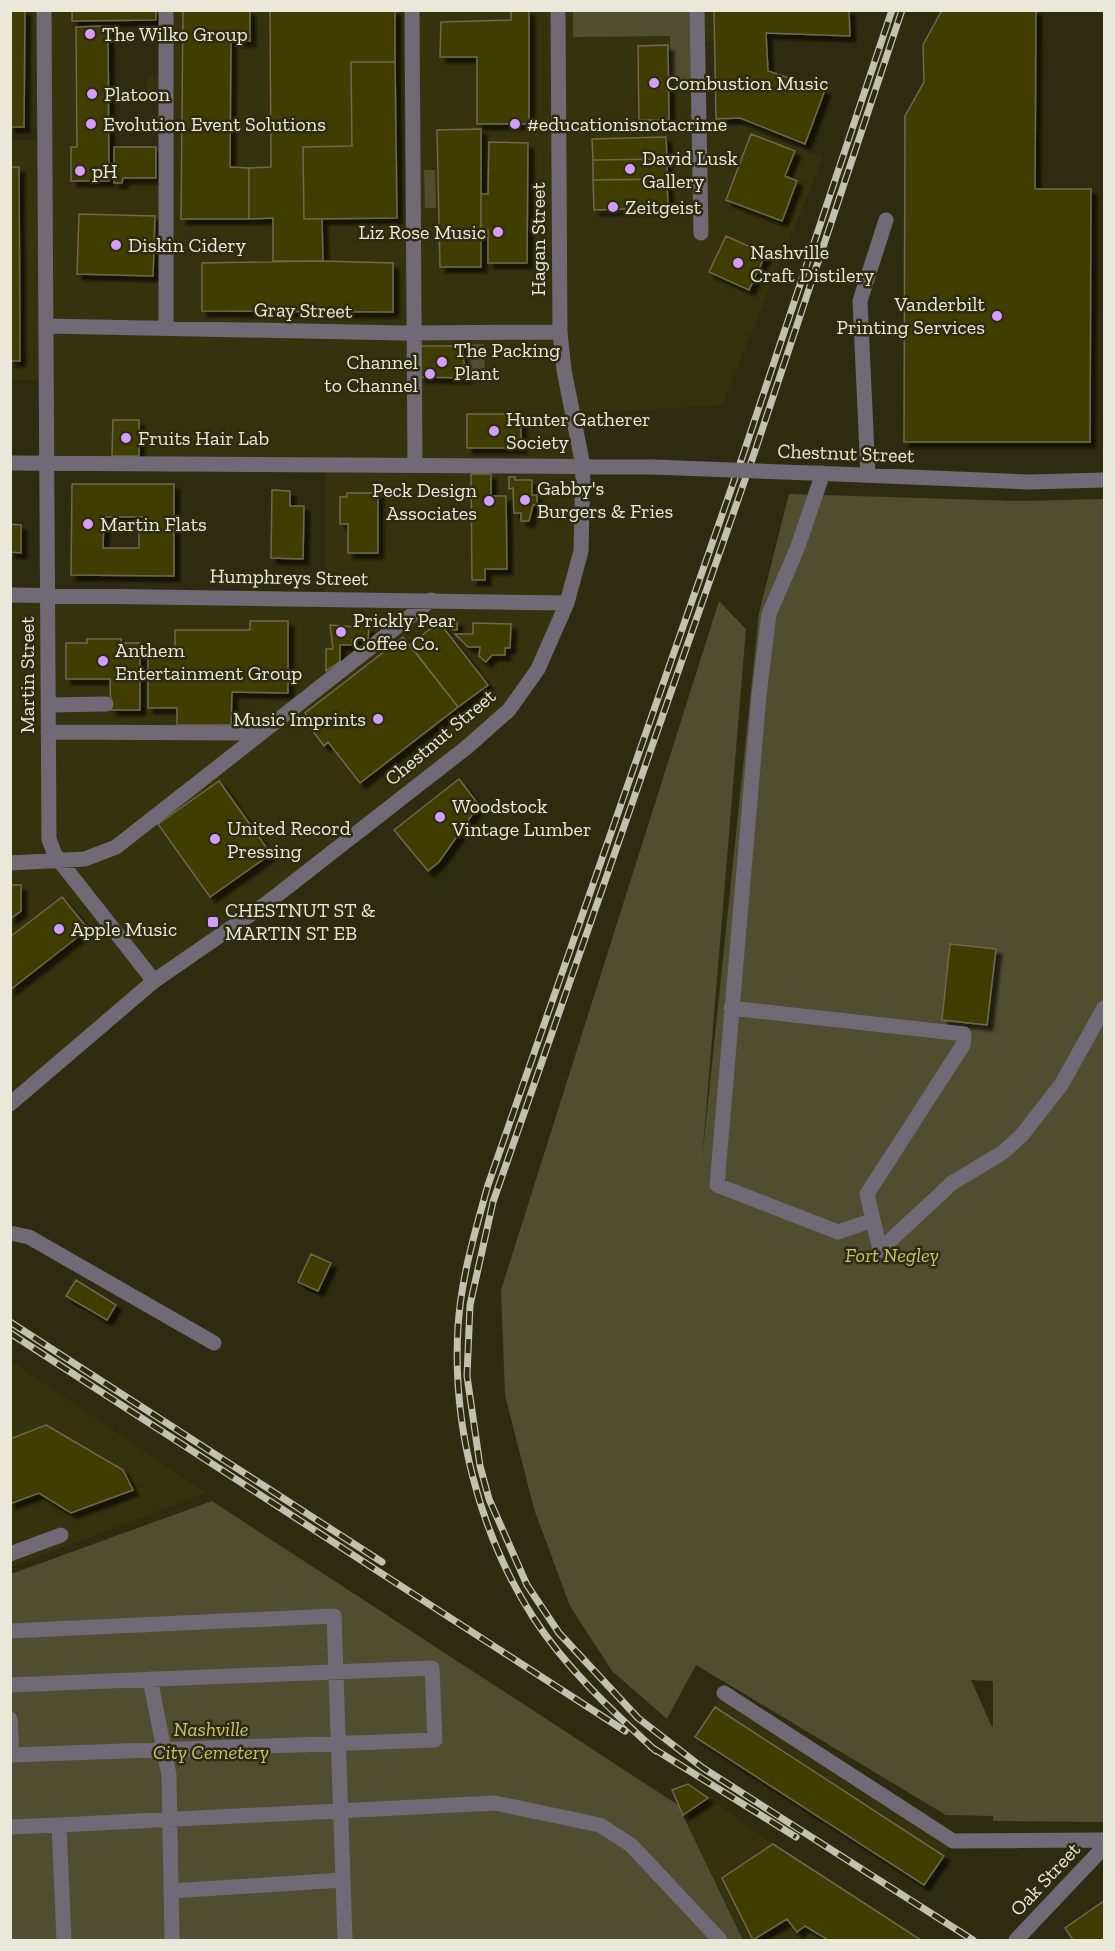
<svg xmlns="http://www.w3.org/2000/svg" width="1115" height="1951" viewBox="0 0 1115 1951" font-family="'Zilla Slab',serif">
<style>
.built{fill:#35320e}
.green{fill:#504e31;fill-rule:evenodd}
.building{fill:#403c04;stroke:#6c6a4c;stroke-width:1.5;fill-rule:evenodd;filter:url(#shadow)}
.lines{fill:none;stroke-linecap:round;stroke-linejoin:round}
.minor{stroke:#706a76;stroke-width:15}
.rail-casing{stroke:#c2c0ae;stroke-width:7}
.rail{stroke:#2e2c10;stroke-width:4.5;stroke-dasharray:14;stroke-linecap:butt}
.minor-bridge{stroke:#706a76;stroke-width:15}
.poi-dot{fill:#d49cfc;stroke:#2e2c10;stroke-width:2}
.labels{text-anchor:middle;stroke-width:5;stroke-linejoin:round;paint-order:stroke}
.poi-label{font-size:20px;fill:#eae9d9;stroke:#2e2c10;text-anchor:start}
.street-label{font-size:20px;fill:#eae9d9;stroke:#2e2c10}
.park-label{font-size:20px;font-style:italic;fill:#c8c273;stroke:#2e2c10}
</style>
<defs>
<filter id="shadow"><feDropShadow dx="5.5" dy="5.5" stdDeviation="1.5" flood-color="#0009"/></filter>
</defs>
<rect width="100%" height="100%" fill="#2e2c10"/>
<!-- built -->
<path class="built" d="M25 11H72V21H80V27H76L77 147H71V180L122 183 123 178H166V97H146V76L166 77V11H714L715 41 698 42 699 126 741 125 823 158 722 405 572 414 583 466 575 581 509 710 154 981 11 1104V595H49V611L64 595 325 598 326 463H47L46 380H11V140H45V127H24Z
M11 1361 206 1493 11 1567Z
M724 1693 953 1841 924 1885 696 1737Z
M688 1784 773 1844 922 1940H743L672 1790Z"/>
<!-- green -->
<path class="green" d="M573 11H690L691 85 671 86 670 36 573 37Z
M424 170H435L436 208H425Z
M668 208V212L599 214V210Z
M466 344H484L485 377H467Z
M789 494 1018 501 1104 499V1822L993 1821V1816L946 1815 696 1665 667 1719 612 1671 570 1606 534 1509 505 1395 501 1290 719 601 746 629 702 1160 759 613ZM971 1680 993 1681V1727H992Z
M212 1501 678 1805 743 1940H11V1574Z"/>
<!-- building -->
<path class="building" d="M10 10H25L24 127H10Z
M72 10H156V20L72 21Z
M183 10H250V41H231L230 167 249 168V219H181Z
M270 10H395V62H351L352 146 303 147 304 219H322L323 261H273V218L249 219V168L271 167Z
M511 10H529V124H477V57H440L441 22 511 20Z
M714 10H849L850 36 766 33 768 71 825 90 805 144 740 118 716 119Z
M942 10H1036L1035 189H1091L1090 442H904L905 116 924 82 923 45Z
M108 26 109 181H71V147H77L76 27Z
M668 45 669 120H639L638 46Z
M351 62H395L397 218 304 219 303 147 352 146Z
M481 129V267H440L437 130Z
M751 134 795 151 785 176 797 181 782 221 726 200Z
M666 137 667 159 593 160 592 139Z
M489 142 528 143 527 263H488V230H481V194H488Z
M114 147H156V178H123L122 183H114Z
M667 159V179L593 180V160Z
M10 167H19L20 361H10Z
M667 179 668 208 594 210 593 180Z
M79 214 155 216 153 276 77 274Z
M726 236 766 254 749 290 709 272Z
M323 261 393 263V312L202 311V263Z
M419 346H462L466 378 420 377Z
M467 414H521V448H467Z
M113 420H139V456H112Z
M471 474H491V496H506L507 569H485V580H472Z
M509 477H515V480H532V495H537V505H533L529 521H521V513H514L513 488 509 489Z
M72 484H174V576L71 575ZM104 517H146V532H139V548H103Z
M272 490 290 491V506H304L303 559 271 558Z
M347 493H378V553H348V524H340V497H347Z
M10 524 21 525V553L10 552Z
M250 621H288V693L232 692 231 725H177V708H148V652H175V630H250Z
M447 621H457V630H453Z
M439 622 488 685 458 707 410 645Z
M473 623 511 624 510 648H505V655H492L486 662 479 656 480 647H468L455 634H473Z
M330 625 369 628 368 640H352V645H340V661L326 671V649H333Z
M403 637 458 707 360 783 328 742 324 746 306 722 309 719 305 713Z
M87 639H121V643H140V710H111L110 679H66V643H87Z
M459 779 479 805 439 862 428 871 394 830Z
M219 781 271 854 210 897 158 824Z
M10 885H21V911L10 919Z
M62 897 88 929 10 990V937Z
M950 944 996 949 987 1025 942 1020Z
M311 1254 331 1263 318 1291 298 1282Z
M76 1280 116 1305 107 1320 66 1296Z
M46 1425 123 1470 133 1490 71 1513 39 1493 10 1504V1439Z
M715 1707 944 1856 924 1885 695 1737Z
M688 1784 708 1798 683 1815 672 1790Z
M773 1844 921 1940H828L805 1926 797 1932 787 1919 753 1940 722 1878Z
M1104 1901V1940H1073L1065 1928Z"/>
<g class="lines">
<!-- minor -->
<path class="minor" d="M44 10 49 839 55 855 154 981
M412 10 415 464
M697 10 701 233
M46 326 402 333 560 332
M166 328V10
M10 463 653 467
M813 473 1029 482 1104 480
M823 473 797 549 769 614 759 695 717 1185 838 1232 873 1220 880 1250 952 1183 1002 1153 1021 1136 1061 1085 1104 1008
M868 475 860 301 886 220
M10 595 567 603
M48 705 106 704
M48 732 245 733 256 736
M10 863 85 859 116 847 431 600
M731 1008 964 1034 963 1045 867 1194 873 1220
M10 1104 154 981 267 903 467 747 509 710 538 669 567 603 581 551 583 466 564 370 560 332 558 10
M10 1233 29 1237 214 1343
M10 1554 61 1535
M10 1631 334 1616 343 1880 171 1891
M150 1679 169 1775 172 1940
M10 1685 432 1668 435 1740 12 1755 10 1719
M724 1693 953 1841 1104 1840
M10 1827 59 1825
M343 1880 345 1940
M64 1940 59 1825 495 1803 600 1825 631 1845 720 1940
M1016 1940 1104 1847"/>
<!-- rail casing -->
<g class="rail-casing">
<path id="rail" d="M902 10 755 451 493 1202 470 1305 467 1376 480 1466 489 1499 527 1585 559 1633 638 1718 703 1768 973 1940
M10 1322 382 1562
M10 1333 625 1731
M651 1747 796 1837
M656 1751C611 1710 566 1668 533 1617 479 1533 452 1426 458 1327 461 1278 475 1232 488 1185L743 455 892 10"/>
</g>
<!-- rail -->
<use href="#rail" class="rail"/>
<!-- minor-bridge -->
<path class="minor-bridge" d="M653 467 810 473"/>
</g>
<!-- markers -->
<g class="poi-dot">
<circle cx="90" cy="34" r="6"/>
<circle cx="654" cy="83" r="6"/>
<circle cx="92" cy="94" r="6"/>
<circle cx="91" cy="124" r="6"/>
<circle cx="515" cy="124" r="6"/>
<circle cx="630" cy="169" r="6"/>
<circle cx="80" cy="171" r="6"/>
<circle cx="613" cy="207" r="6"/>
<circle cx="498" cy="232" r="6"/>
<circle cx="116" cy="245" r="6"/>
<circle cx="738" cy="263" r="6"/>
<circle cx="997" cy="316" r="6"/>
<circle cx="442" cy="362" r="6"/>
<circle cx="430" cy="374" r="6"/>
<circle cx="494" cy="431" r="6"/>
<circle cx="126" cy="438" r="6"/>
<circle cx="525" cy="500" r="6"/>
<circle cx="489" cy="501" r="6"/>
<circle cx="88" cy="524" r="6"/>
<circle cx="341" cy="632" r="6"/>
<circle cx="103" cy="661" r="6"/>
<circle cx="378" cy="719" r="6"/>
<circle cx="440" cy="817" r="6"/>
<circle cx="215" cy="839" r="6"/>
<rect x="207" y="916" width="12" height="12" rx="3"/>
<circle cx="59" cy="929" r="6"/>
</g>
<g class="labels">
<!-- poi labels -->
<g class="poi-label">
<text x="102" y="41">The Wilko Group</text>
<text x="666" y="90">Combustion Music</text>
<text x="104" y="101">Platoon</text>
<text x="103" y="131">Evolution Event Solutions</text>
<text x="527" y="131">#educationisnotacrime</text>
<text x="642" y="165">David Lusk<tspan x="642" dy="23">Gallery</tspan></text>
<text x="92" y="178">pH</text>
<text x="625" y="214">Zeitgeist</text>
<text x="486" y="239" text-anchor="end">Liz Rose Music</text>
<text x="128" y="252">Diskin Cidery</text>
<text x="750" y="259">Nashville<tspan x="750" dy="23">Craft Distilery</tspan></text>
<text x="985" y="311" text-anchor="end">Vanderbilt<tspan x="985" dy="23">Printing Services</tspan></text>
<text x="454" y="357">The Packing<tspan x="454" dy="23">Plant</tspan></text>
<text x="418" y="369" text-anchor="end">Channel<tspan x="418" dy="23">to Channel</tspan></text>
<text x="506" y="426">Hunter Gatherer<tspan x="506" dy="23">Society</tspan></text>
<text x="138" y="445">Fruits Hair Lab</text>
<text x="537" y="495">Gabby's<tspan x="537" dy="23">Burgers &amp; Fries</tspan></text>
<text x="477" y="497" text-anchor="end">Peck Design<tspan x="477" dy="23">Associates</tspan></text>
<text x="100" y="531">Martin Flats</text>
<text x="353" y="627">Prickly Pear<tspan x="353" dy="23">Coffee Co.</tspan></text>
<text x="115" y="657">Anthem<tspan x="115" dy="23">Entertainment Group</tspan></text>
<text x="366" y="726" text-anchor="end">Music Imprints</text>
<text x="452" y="813">Woodstock<tspan x="452" dy="23">Vintage Lumber</tspan></text>
<text x="227" y="835">United Record<tspan x="227" dy="23">Pressing</tspan></text>
<text x="225" y="917">CHESTNUT ST &amp;<tspan x="225" dy="23">MARTIN ST EB</tspan></text>
<text x="71" y="936">Apple Music</text>
</g>
<!-- street labels -->
<g class="street-label">
<text transform="translate(538 239) rotate(-90)" y="7">Hagan Street</text>
<text transform="translate(303 310) rotate(1)" y="7">Gray Street</text>
<text transform="translate(846 453) rotate(2)" y="7">Chestnut Street</text>
<text transform="translate(289 577) rotate(1)" y="7">Humphreys Street</text>
<text transform="translate(27 675) rotate(-90)" y="7">Martin Street</text>
<text transform="translate(440 737) rotate(-40)" y="7">Chestnut Street</text>
<text transform="translate(1045 1879) rotate(-47)" y="7">Oak Street</text>
</g>
<!-- park labels -->
<g class="park-label">
<text x="892" y="1262">Fort Negley</text>
<text x="211" y="1736">Nashville<tspan x="211" dy="23">City Cemetery</tspan></text>
</g>
</g>
<!-- border -->
<rect width="1115" height="1951" fill="none" stroke="#eae9d9" stroke-width="24"/>
</svg>
